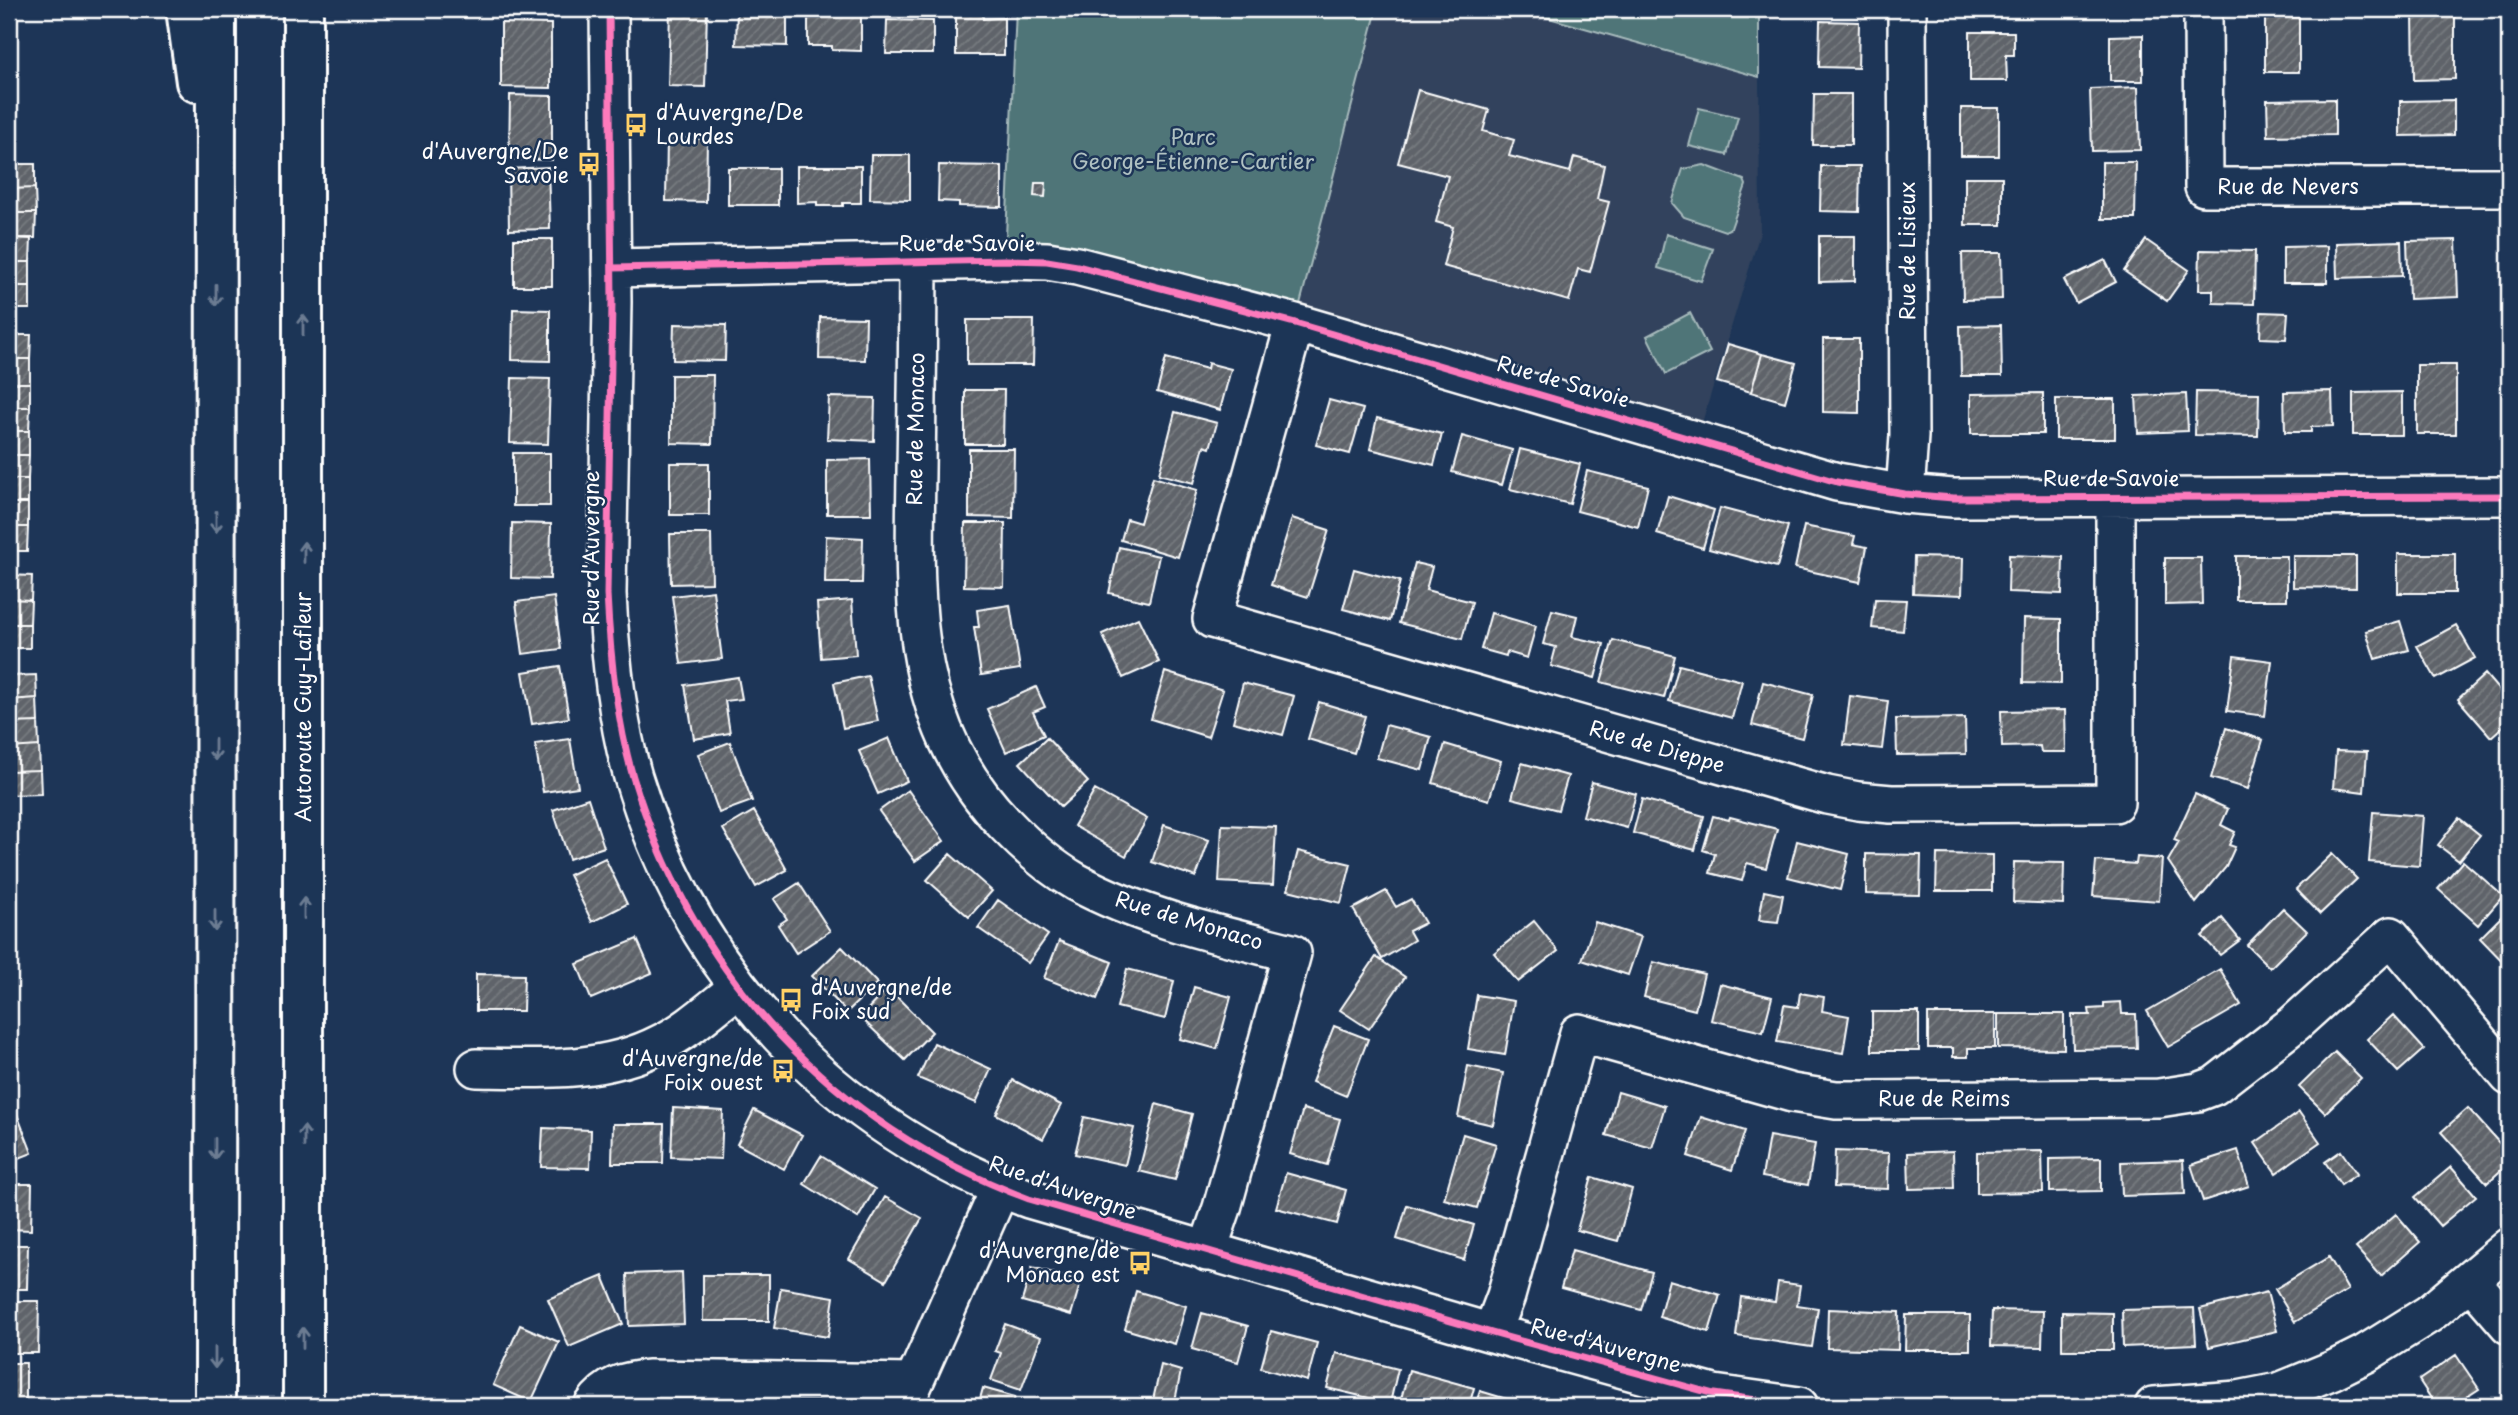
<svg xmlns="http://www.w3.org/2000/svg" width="2518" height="1415" viewBox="0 0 2518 1415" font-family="'Playpen Sans',sans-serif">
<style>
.built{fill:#31435d}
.park{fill:#4f7578;stroke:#a7babc;stroke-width:2}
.building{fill:url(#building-hatch);stroke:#fff;stroke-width:2}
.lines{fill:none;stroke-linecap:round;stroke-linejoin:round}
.minor-casing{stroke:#fff;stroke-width:42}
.highway-casing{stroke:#fff;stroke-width:44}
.minor{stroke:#1d3557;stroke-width:37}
.highway{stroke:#1d3557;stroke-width:38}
.cycleway-casing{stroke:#1d3557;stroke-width:11}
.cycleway{stroke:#fd7abc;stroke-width:7}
.oneway{stroke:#6c7c92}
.labels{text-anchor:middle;stroke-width:5;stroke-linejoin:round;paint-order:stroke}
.poi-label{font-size:21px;fill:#fff;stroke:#1d3557;text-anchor:end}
.park-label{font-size:21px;fill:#b0c1c2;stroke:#1d3557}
.street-label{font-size:21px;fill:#fff;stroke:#1d3557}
</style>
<defs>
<pattern id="building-hatch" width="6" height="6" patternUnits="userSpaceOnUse" patternTransform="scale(1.75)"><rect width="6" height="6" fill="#5f646a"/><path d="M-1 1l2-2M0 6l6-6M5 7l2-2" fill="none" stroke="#777b80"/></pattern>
</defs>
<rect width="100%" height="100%" fill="#1d3557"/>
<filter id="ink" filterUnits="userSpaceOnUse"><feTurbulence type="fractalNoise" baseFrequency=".0143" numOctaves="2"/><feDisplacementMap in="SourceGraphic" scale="14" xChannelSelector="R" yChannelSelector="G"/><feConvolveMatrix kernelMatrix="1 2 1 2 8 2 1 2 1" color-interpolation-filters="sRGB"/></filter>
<g filter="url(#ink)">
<!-- built -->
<path class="built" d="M1377 9H1489L1524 11 1759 77 1760 233 1697 439 1295 323Z"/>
<!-- park -->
<path class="park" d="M1016 9H1377L1295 323 1005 260Z
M1489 9H1759V77L1524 11Z
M1699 108 1738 117 1727 155 1689 146Z
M1704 165 1744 180 1746 185 1731 228 1725 231 1684 217 1672 203 1683 169Z
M1666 234 1713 249 1701 281 1658 268Z
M1690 313 1710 352 1666 374 1647 336Z"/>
<!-- building -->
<path class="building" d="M670 9H707L705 87 668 86Z
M737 9H787V46L736 45Z
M1960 9H2003V14L1960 15Z
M808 12H861V51L832 50V46H808Z
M2455 12V79L2414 80 2413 13Z
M956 13H983V19L1004 18V55H956Z
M2265 16 2299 17V72H2265Z
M887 20 933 21V54H886Z
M1820 21 1859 22 1858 68 1819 67Z
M501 23 551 24V88L501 87Z
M1970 32H2014V55H2006L2007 81H1970Z
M2143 35V81H2110V36Z
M2138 87 2140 150 2092 151 2090 89Z
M1418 90 1489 110 1483 131 1514 140 1509 156 1570 172 1574 157 1604 165 1597 199 1609 202 1590 272 1578 269 1569 301 1443 266 1453 227 1436 222 1448 176 1398 163Z
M1814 94H1851V145H1813Z
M510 95 552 96V160L509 159Z
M2335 99V135L2268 136 2267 100Z
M2454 100V135L2400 136V101Z
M1961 108H1999V156H1961Z
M667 138 707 139 706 202 666 201Z
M871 155H910V200L870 199Z
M2102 162H2136L2135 219H2102Z
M9 164H35V188L9 189Z
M939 165 1002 166V207L959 206V202L938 201Z
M797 166H861V203H843V206H817V202L797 203Z
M1821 166H1860L1859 212 1820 211Z
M548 167 550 229 509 230 508 169Z
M728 168H778V205H728Z
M1965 177H2002V225H1965Z
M1035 183H1046L1045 197 1034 196Z
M35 188 36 213H9V189Z
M9 213H36L35 238H9Z
M1819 236H1855V281L1819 282Z
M9 238 31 239 30 262H9Z
M514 239H552V286H514Z
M2146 240 2189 270 2167 301 2124 271Z
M2456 240 2458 297 2409 299 2407 241Z
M2401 241 2402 276 2337 278 2336 243Z
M2327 246V283H2283V247Z
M2200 250 2255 251 2254 304 2213 303V290H2199Z
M1962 253H2001L2002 299 1963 300Z
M2105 260 2116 282 2076 303 2064 280Z
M9 262H30V286H9Z
M9 286H30V309H9Z
M513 309 550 310V361L512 360Z
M2261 312 2288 313 2286 339 2260 338Z
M820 317 866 318 865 360 819 359Z
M967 320H1034L1033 365H967Z
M674 324 726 325 725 361 673 360Z
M2001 325 2002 376H1961L1960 326Z
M9 335H31L30 359H9Z
M1823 339H1859V413L1823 412Z
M1728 344 1762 354 1751 392 1717 382Z
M1762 354 1796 363 1785 402 1751 392Z
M1166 358 1207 369 1208 363 1231 369 1220 410 1157 392Z
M9 359H30V383H9Z
M2417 365H2456V434H2417Z
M671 375H713L712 444 671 443Z
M512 378 550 379 548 444 510 443Z
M9 383H30V407H9Z
M965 390H1004L1003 444H965Z
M2332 391 2333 426 2311 427V432H2285L2284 392Z
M2196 392 2259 393 2258 436 2195 435Z
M2402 392V435H2353V393Z
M2043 393V434H1971V394Z
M2186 394 2188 431 2138 433 2136 396Z
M829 397 875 398 874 441 827 439Z
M2056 399H2115V439H2056Z
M1329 400 1363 409 1350 454 1316 445Z
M9 407H30L29 431H9Z
M1175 412 1217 423 1210 448 1204 446 1194 483 1159 474Z
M1377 418 1442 434 1434 465 1370 449Z
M9 431H29V455H9Z
M1462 436 1512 450 1502 485 1452 472Z
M969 449H1014L1013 518 969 517Z
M1520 449 1580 464 1570 504 1510 489Z
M513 453H550V506H513Z
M9 455H29L28 479H9Z
M870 459 871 514H827V460Z
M670 463H709V515H670Z
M1587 471 1648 486 1638 527 1577 511Z
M1153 477 1197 490 1178 557 1121 540 1127 519 1140 523Z
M9 479H28V503H9Z
M1668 496 1714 510 1703 548 1657 534Z
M9 503H28V527H9Z
M1720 508 1788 526 1777 567 1709 549Z
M1292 518 1329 530 1308 597 1271 585Z
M512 523 551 524 550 579 511 578Z
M965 523H1005L1004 587 964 586Z
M1804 526 1855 536 1853 544 1867 547 1860 582 1795 568Z
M9 527H28L27 551H9Z
M670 534H711L712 583 671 584Z
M826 536 863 538 862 583H825Z
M1119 547 1159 556 1149 602 1109 593Z
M2398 554H2455V593H2398Z
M2009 555 2063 557 2062 594 2008 592Z
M2236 556H2287V600H2236Z
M2293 556H2356V588L2293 587Z
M1914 557 1963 558 1962 595 1913 593Z
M2165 558H2201L2202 604 2165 605Z
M1415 563 1432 567 1426 590 1472 602 1462 639 1399 623Z
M1354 569 1400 581 1390 621 1343 609Z
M9 575 32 576 31 600 9 599Z
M713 591 722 659 681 664 672 596Z
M554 597 561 649 523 654 516 602Z
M9 599 31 600 30 624H9Z
M1875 599 1906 600 1903 631 1872 628Z
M852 600 856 655 821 658 817 603Z
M1010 605 1020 669 981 675 974 627H979L977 610Z
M1552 610 1577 616 1572 637 1604 644 1595 678 1551 666 1556 647 1543 644Z
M1491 613 1536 626 1527 658 1507 652 1506 656 1481 649Z
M1138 618 1159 662 1123 678 1102 634Z
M2024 618 2061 619V684L2023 683Z
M2400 621 2409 650 2375 659 2366 631Z
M9 624H30V648H9Z
M2456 625 2475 658 2436 679 2417 646Z
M1613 640 1675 656 1664 698 1601 682Z
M2234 656 2272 661 2265 716 2227 711Z
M1679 665 1742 681 1732 718 1669 701Z
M560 666 569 718 532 724 523 672Z
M1165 672 1223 690 1208 737 1151 719Z
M2485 674 2509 702V721L2491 737 2458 699Z
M36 675 37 698 9 700V676Z
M868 676 878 721 843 728 834 683Z
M738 677 742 699 725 701 730 733 694 739 685 685Z
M1763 682 1813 695 1802 738 1752 725Z
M1243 683 1294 696 1283 735 1233 722Z
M1036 687 1045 707 1033 712 1044 735 1006 752 987 709Z
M1850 696 1888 701 1882 749 1844 745Z
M37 698 38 722 9 723V700Z
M1319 702 1365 716 1354 753 1308 739Z
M2065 710 2066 752H2041L2040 746 2002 747 2001 711Z
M1965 718 1966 754 1897 755 1896 719Z
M38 722 39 746 9 748V723Z
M1386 725 1431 737 1422 770 1377 758Z
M2226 728 2263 740 2248 789 2211 778Z
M889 738 907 781 878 794 859 751Z
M1047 738 1088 782 1061 807 1020 763Z
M570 739 578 787 543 792 535 744Z
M730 742 752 801 719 813 698 754Z
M1445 744 1501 761 1489 800 1433 783Z
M39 746 40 770 9 771V748Z
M2336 751 2367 752 2364 792 2333 788Z
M1522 763 1568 776 1558 810 1512 798Z
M40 770 41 794 9 795V771Z
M1592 782 1636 794 1627 828 1583 816Z
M908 790 944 841 915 861 879 811Z
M1095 790 1147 819 1126 856 1074 826Z
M2195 794 2228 809 2221 825 2235 832 2229 845 2235 847 2226 867 2196 903 2168 861 2179 842 2174 840Z
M588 798 604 847 569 859 553 810Z
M1642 799 1704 816 1695 850 1633 833Z
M754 811 787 870 756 887 723 829Z
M2373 812 2423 816 2419 866 2369 862Z
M1713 816 1729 820 1730 817 1777 829 1766 868 1747 863 1742 881 1710 873 1715 854 1703 850Z
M2459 818 2480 835 2459 861 2438 845Z
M1164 825 1209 840 1196 877 1152 862Z
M1222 825 1276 827 1273 885 1219 882Z
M1797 841 1849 854 1840 890 1788 877Z
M1298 851 1351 864 1341 903 1288 890Z
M950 854 992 891 969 917 927 880Z
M1866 854 1921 855 1920 895 1866 894Z
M1937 854 1992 855V891H1936Z
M2332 854 2357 879 2320 914 2296 889Z
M2137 857 2162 859 2159 901 2093 896 2096 861 2136 864Z
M605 858 627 904 592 922 569 875Z
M2463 861 2503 896 2478 925 2438 889Z
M2014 862 2064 863 2063 904 2013 902Z
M799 883 830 931 796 953 778 925 787 919 774 899Z
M1386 891 1396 907 1411 899 1425 923 1409 931 1414 940 1382 959 1353 909Z
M1764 891 1783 895 1778 922 1759 920Z
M998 900 1048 935 1028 963 978 928Z
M2283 908 2307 931 2270 968 2247 945Z
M2504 914 2509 919V968L2480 938Z
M2222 918 2240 940 2220 955 2202 936Z
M1534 921 1558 951 1518 982 1494 953Z
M1595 922 1641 937 1628 975 1582 960Z
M637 939 652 973 591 999 577 964Z
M1059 941 1112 962 1097 999 1044 978Z
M842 947 877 983 847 1012 812 976Z
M1376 957 1405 977 1369 1029 1340 1010Z
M1653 962 1704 974 1695 1010 1644 997Z
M1127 969 1174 981 1165 1019 1117 1007Z
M2220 969 2241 1005 2168 1047 2147 1011Z
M476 974 524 975 523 1011H476Z
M1720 984 1772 997 1763 1032 1711 1020Z
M1194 987 1231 997 1217 1049 1180 1039Z
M888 988 932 1032 905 1060 860 1017Z
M1800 993 1824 997 1822 1011 1849 1016 1843 1053 1777 1042 1784 1005 1798 1007Z
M1477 995 1514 1001 1505 1055 1468 1049Z
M2121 1002 2122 1014H2136L2137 1048 2073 1049 2072 1015H2090L2089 1009 2104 1008V1003Z
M1872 1012H1919V1051H1872Z
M1928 1014H1995V1048H1968V1057H1953V1048H1928Z
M1998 1014H2064V1049L1998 1048Z
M2393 1015 2424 1049 2398 1072 2367 1039Z
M1334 1026 1368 1039 1346 1096 1312 1082Z
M934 1043 991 1069 976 1103 918 1078Z
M2335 1052 2361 1078 2325 1113 2299 1087Z
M1468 1066 1503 1073 1493 1125 1458 1117Z
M1013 1080 1061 1105 1043 1139 996 1114Z
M1618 1092 1665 1106 1652 1148 1606 1135Z
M1156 1104 1192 1114 1175 1180 1139 1171Z
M673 1108 723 1111 721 1159 671 1157Z
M2468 1108 2509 1154V1163L2487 1183 2441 1132Z
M15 1109 32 1153 9 1162V1111Z
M1303 1109 1340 1119 1327 1165 1290 1154Z
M754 1110 802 1135 784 1169 737 1144Z
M2299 1112 2320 1142 2276 1173 2255 1143Z
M1084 1117 1134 1128 1125 1165 1075 1154Z
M1701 1117 1745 1131 1732 1170 1688 1156Z
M613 1124H664L663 1163H612Z
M543 1128 591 1130 590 1168 541 1167Z
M1463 1134 1496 1144 1477 1208 1444 1199Z
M1769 1136 1815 1144 1808 1185 1762 1177Z
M2238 1150 2249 1186 2203 1201 2191 1165Z
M1835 1151 1889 1153 1888 1189 1834 1187Z
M1953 1151 1954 1188 1909 1189 1908 1153Z
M2042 1151 2043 1192 1977 1193V1152Z
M2341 1151 2357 1174 2341 1185 2325 1162Z
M821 1156 875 1189 858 1218 804 1184Z
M2101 1158V1191L2050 1192V1159Z
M2183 1160 2185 1194 2122 1196 2121 1162Z
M2451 1167 2476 1196 2440 1226 2415 1197Z
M1286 1173 1346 1190 1337 1224 1276 1208Z
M1592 1177 1632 1189 1618 1241 1577 1230Z
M9 1184H32L31 1230 9 1229Z
M885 1197 922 1218 886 1281 849 1259Z
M1407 1205 1474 1225 1464 1260 1397 1239Z
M2396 1214 2420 1242 2381 1276 2356 1248Z
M9 1245H28L27 1289H9Z
M1572 1250 1652 1272 1641 1310 1561 1288Z
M2329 1257 2348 1290 2295 1322 2275 1289Z
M1032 1267 1081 1281 1071 1315 1022 1301Z
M682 1272 684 1324 629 1326 627 1274Z
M703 1275H769V1321H703Z
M603 1276 623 1324 569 1347 548 1299Z
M1669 1280 1720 1295 1709 1332 1659 1317Z
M1778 1282 1800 1285 1797 1305 1818 1308 1812 1347 1736 1336 1741 1297 1775 1302Z
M781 1288 834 1297 828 1337 774 1328Z
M1136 1291 1186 1306 1175 1344 1125 1329Z
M2267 1292 2277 1331 2209 1347 2200 1309Z
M9 1301H39L38 1353H9Z
M2194 1308 2196 1344 2123 1347 2122 1310Z
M1828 1309 1899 1312 1898 1350 1827 1348Z
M1992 1310 2043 1311 2042 1347 1991 1346Z
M2062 1312 2113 1313V1350H2062Z
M1202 1313 1248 1326 1238 1362 1192 1349Z
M1906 1315H1970V1350H1905Z
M1005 1324 1041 1337 1021 1390 991 1380 1001 1353 995 1351Z
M520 1325 559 1342 531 1402 493 1385Z
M1271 1331 1317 1343 1307 1381 1261 1368Z
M1336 1353 1398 1369 1390 1403 1327 1388Z
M2456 1355 2479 1389 2453 1406H2436L2419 1380Z
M9 1363H26V1406H9Z
M1161 1365 1181 1371 1174 1406 1152 1404Z
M1409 1370 1474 1388 1469 1406H1399Z
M983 1388 1015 1397 1012 1406H978Z
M1480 1391 1530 1406H1475Z"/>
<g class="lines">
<!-- minor casing -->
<g class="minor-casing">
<path id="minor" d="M609 9 612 302 607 594C610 655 616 718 633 777 694 978 833 1126 1029 1199L1492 1333 1714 1394 1799 1406
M2203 9 2204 187H2509
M918 261C918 332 917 402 916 473 914 604 908 724 1006 825 1027 847 1050 867 1076 882 1142 918 1220 935 1292 953L1222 1208 1207 1252
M612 268 1005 260 1047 261 1077 266 1295 323 1837 482 1905 494 1953 498 2509 496
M1295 323 1212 619 1827 795 1858 801 1891 804 2115 803V498
M1905 494 1909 436 1907 9
M476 1068C538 1069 604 1073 660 1044 689 1030 713 1007 738 988
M2471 1281 2509 1325
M1492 1333 1506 1296 1579 1033 1792 1093 1836 1100H1862L2159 1098 2198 1092 2214 1086 2294 1024 2391 936 2509 1076
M904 1405 1000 1189
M593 1406C607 1385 625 1381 649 1379L913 1383
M2154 1406 2238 1400 2279 1392 2333 1370 2365 1354 2429 1314 2509 1247"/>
</g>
<!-- highway casing -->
<g class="highway-casing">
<path id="highway" d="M186 9 196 82
M303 9V1406
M215 1406 216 9"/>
</g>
<!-- minor -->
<use href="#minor" class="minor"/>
<!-- highway -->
<use href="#highway" class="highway"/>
<!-- cycleway casing -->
<g class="cycleway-casing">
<path id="cycleway" d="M609 9 612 302 607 594C610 655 616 718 633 777 694 978 833 1126 1029 1199L1492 1333 1714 1394 1799 1406
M612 268 1005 260 1047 261 1077 266 1295 323 1837 482 1905 494 1953 498 2509 496"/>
</g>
<!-- cycleway -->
<use href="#cycleway" class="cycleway"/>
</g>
<!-- one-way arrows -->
<defs><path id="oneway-shaft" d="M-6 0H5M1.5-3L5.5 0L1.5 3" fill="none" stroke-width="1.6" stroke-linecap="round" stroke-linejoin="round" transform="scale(1.75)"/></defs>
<g class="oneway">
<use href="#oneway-shaft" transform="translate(216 295) rotate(90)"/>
<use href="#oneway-shaft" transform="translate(303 325) rotate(-90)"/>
<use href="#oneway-shaft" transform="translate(216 522) rotate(90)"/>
<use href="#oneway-shaft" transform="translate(304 552) rotate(-90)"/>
<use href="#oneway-shaft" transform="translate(215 750) rotate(90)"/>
<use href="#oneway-shaft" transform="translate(304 908) rotate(-90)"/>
<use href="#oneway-shaft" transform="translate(215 921) rotate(90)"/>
<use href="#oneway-shaft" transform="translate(304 1136) rotate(-90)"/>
<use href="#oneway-shaft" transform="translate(215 1149) rotate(90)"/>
<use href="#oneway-shaft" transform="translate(303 1338) rotate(-90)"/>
<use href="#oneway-shaft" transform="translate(215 1358) rotate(90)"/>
</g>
</g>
<!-- icons -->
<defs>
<g id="bus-bare" transform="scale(1.89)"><path d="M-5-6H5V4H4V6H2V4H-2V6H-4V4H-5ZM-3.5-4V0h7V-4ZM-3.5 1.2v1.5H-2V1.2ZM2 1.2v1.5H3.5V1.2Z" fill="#ffd166" stroke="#1d3557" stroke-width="2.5" paint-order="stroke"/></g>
</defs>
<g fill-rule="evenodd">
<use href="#bus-bare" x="636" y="125"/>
<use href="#bus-bare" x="589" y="164"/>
<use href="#bus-bare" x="791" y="1000"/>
<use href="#bus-bare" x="783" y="1071"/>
<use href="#bus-bare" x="1140" y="1263"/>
</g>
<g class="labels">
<!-- poi labels -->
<g class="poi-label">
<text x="656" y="120" text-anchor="start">d'Auvergne/De<tspan x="656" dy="24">Lourdes</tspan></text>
<text x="569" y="159">d'Auvergne/De<tspan x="569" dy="24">Savoie</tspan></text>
<text x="811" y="995" text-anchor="start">d'Auvergne/de<tspan x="811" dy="24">Foix sud</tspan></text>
<text x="763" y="1066">d'Auvergne/de<tspan x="763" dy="24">Foix ouest</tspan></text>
<text x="1120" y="1258">d'Auvergne/de<tspan x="1120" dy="24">Monaco est</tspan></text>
</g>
<!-- park labels -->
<g class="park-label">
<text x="1193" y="145">Parc<tspan x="1193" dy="24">George-Étienne-Cartier</tspan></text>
</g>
<!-- street labels -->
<g class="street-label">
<text x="2288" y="194">Rue de Nevers</text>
<text x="967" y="251">Rue de Savoie</text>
<text transform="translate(1908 251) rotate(-90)" y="7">Rue de Lisieux</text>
<text transform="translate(1563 382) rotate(16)" y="7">Rue de Savoie</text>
<text transform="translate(916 429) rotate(-89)" y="7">Rue de Monaco</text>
<text x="2111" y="486">Rue de Savoie</text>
<text transform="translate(592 548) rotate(-90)" y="7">Rue d'Auvergne</text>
<text transform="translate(304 707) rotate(-90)" y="7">Autoroute Guy-Lafleur</text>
<text transform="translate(1657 747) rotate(16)" y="7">Rue de Dieppe</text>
<text transform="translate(1189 921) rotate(17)" y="7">Rue de Monaco</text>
<text x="1944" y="1106">Rue de Reims</text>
<text transform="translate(1063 1188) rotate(19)" y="7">Rue d'Auvergne</text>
<text transform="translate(1606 1346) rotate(15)" y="7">Rue d'Auvergne</text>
</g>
</g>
<!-- margin -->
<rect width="2518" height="1415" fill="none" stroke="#1d3557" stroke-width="35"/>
<rect x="18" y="18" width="2483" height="1380" fill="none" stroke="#fff" stroke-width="2.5" filter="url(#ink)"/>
</svg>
